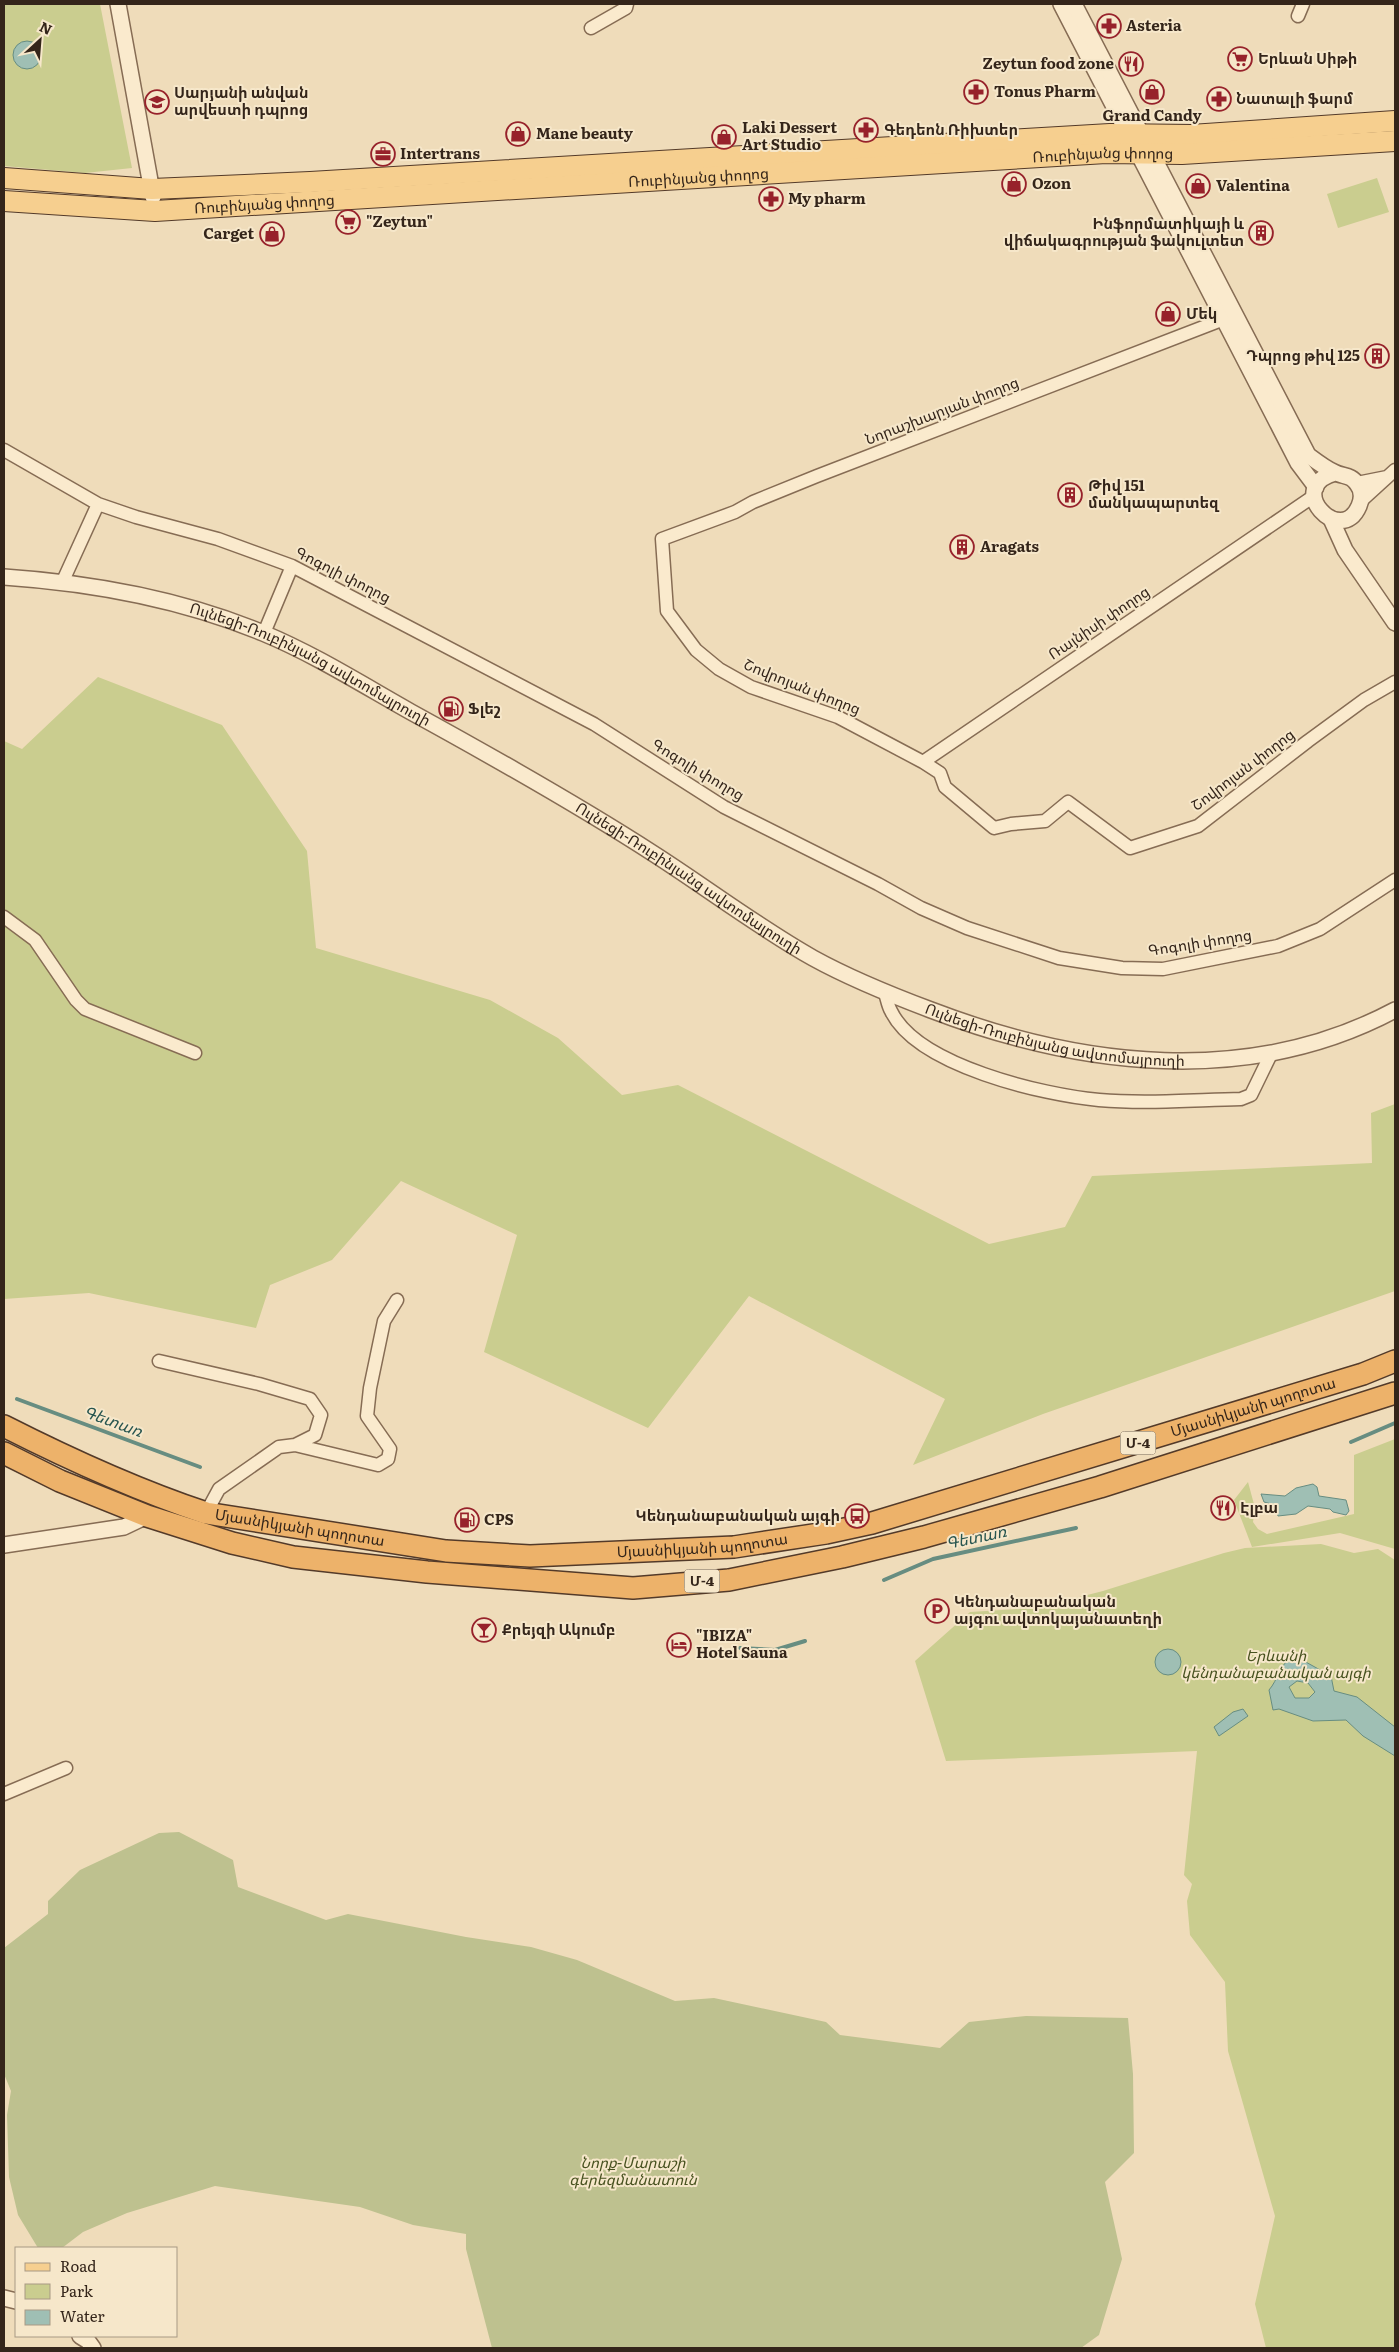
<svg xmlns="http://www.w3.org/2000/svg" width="1399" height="2352" viewBox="0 0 1399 2352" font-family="Literata,'Noto Sans Armenian',serif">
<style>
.green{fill:#cacd8f}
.cemetery{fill:#bec18f}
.water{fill:#9fbfb4;stroke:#678d81;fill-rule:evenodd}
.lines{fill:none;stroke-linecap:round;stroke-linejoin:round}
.stream{stroke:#678d81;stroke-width:4}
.minor-casing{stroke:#866c54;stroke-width:15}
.tertiary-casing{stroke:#866c54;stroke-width:18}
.primary-casing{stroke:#533a29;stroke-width:22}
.trunk-casing{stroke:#533a29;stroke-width:24}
.minor{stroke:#faeacd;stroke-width:12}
.tertiary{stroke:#faeacd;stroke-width:15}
.primary{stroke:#f6cf8f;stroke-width:20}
.trunk{stroke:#edb26a;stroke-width:21}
.labels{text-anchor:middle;stroke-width:4;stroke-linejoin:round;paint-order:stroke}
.shield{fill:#f6e7ca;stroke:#6e5f4f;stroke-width:1}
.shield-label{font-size:14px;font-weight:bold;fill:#34251a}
.poi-label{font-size:15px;font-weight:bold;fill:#34251a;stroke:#f6e7ca;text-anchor:start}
.street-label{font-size:15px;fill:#34251a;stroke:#f6e7ca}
.park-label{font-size:15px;font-style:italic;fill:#485220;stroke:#f6e7ca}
.water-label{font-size:16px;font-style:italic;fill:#28554f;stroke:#f6e7ca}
</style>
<rect width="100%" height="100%" fill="#efdcba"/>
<!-- green -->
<path class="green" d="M4 4H100L132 168 85 173 4 166Z
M1377 178 1389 212 1338 228 1327 194Z
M98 677 222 725 307 851 316 948 490 1000 558 1038 622 1095 678 1085 989 1244 1065 1227 1092 1176 1372 1163 1371 1113 1395 1104V1291L1043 1414 913 1465 945 1399 749 1296 648 1428 484 1352 517 1235 401 1181 332 1260 270 1285 256 1328 89 1293 4 1299V741L22 749Z
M1395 1439V1549L1340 1533 1252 1547 1234 1500 1248 1482 1255 1508 1253 1522 1258 1529 1267 1534 1354 1514V1455Z
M1321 1544 1354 1553 1378 1549 1395 1560V2348H1266L1255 2304 1275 2216 1228 2051 1225 1982 1190 1935 1187 1901 1192 1884 1184 1875 1197 1751 946 1761 915 1661 970 1612 1036 1608 1103 1591 1224 1553 1245 1548Z"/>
<!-- cemetery -->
<path class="cemetery" d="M179 1832 233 1860 238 1887 326 1920 348 1914 466 1937 531 1947 577 1960 675 2001 714 1998 826 2022 840 2035 940 2048 969 2022 1026 2016 1128 2018 1133 2074 1134 2153 1105 2182 1122 2259 1099 2335 1081 2348H492L466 2249V2234L413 2225 360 2207 215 2186 127 2213 83 2232 62 2248H38L18 2215 9 2177 7 2115 11 2091 4 2074V1948L48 1914V1901L80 1870 159 1833Z"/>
<!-- water -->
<path class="water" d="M13 55a14 14 0 1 1 28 0a14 14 0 1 1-28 0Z
M1313 1484 1317 1487 1319 1496 1346 1500 1349 1511 1346 1515 1333 1512 1330 1509 1308 1506 1296 1514 1278 1516 1275 1505 1264 1502 1261 1494 1285 1496 1296 1488Z
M1155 1662a13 13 0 1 1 26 0a13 13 0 1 1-26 0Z
M1292 1658 1304 1661 1331 1676 1334 1691 1357 1697 1395 1727V1756L1363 1736 1346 1720 1313 1721 1279 1709 1273 1710 1269 1690C1278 1680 1280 1663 1292 1658ZM1297 1681 1308 1683 1315 1692 1309 1698H1295L1289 1687Z
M1243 1709 1248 1716 1219 1736 1214 1727 1233 1712Z"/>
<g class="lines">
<!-- stream -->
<path class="stream" d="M17 1399 200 1467
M1351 1442 1395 1423
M884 1580 933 1559 1076 1528
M740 1648 775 1650 805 1641"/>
<!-- minor casing -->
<g class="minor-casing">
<path id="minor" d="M1298 16 1303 4
M591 28 626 8 627 4
M1232 316 817 476 753 502 735 512 662 539 667 611 696 650 719 669 751 687 838 717 923 762 940 773 945 787 994 828 1011 824 1045 821 1068 802 1130 848 1198 826 1308 741 1364 700 1395 682
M4 450 98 504 136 517 218 539 292 566 594 724 724 807 878 884 921 908 967 928 1059 958 1122 968 1163 969 1278 946 1320 929 1395 880
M1357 483 1387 477
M1361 501 1395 470
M62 583 98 504
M264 633 292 566
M923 762 1314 496
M4 917 35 940 76 1000 85 1009 195 1053
M885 993C887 999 888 1006 891 1011 917 1066 1044 1095 1099 1100 1146 1104 1194 1100 1241 1099L1251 1095 1271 1054
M159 1361 259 1384 310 1399 321 1415 315 1435 295 1445
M206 1513 219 1489 279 1447 295 1445 378 1465 388 1459 390 1449 367 1416 370 1388 384 1321 397 1300
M4 1794 66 1768"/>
</g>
<!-- tertiary casing -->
<g class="tertiary-casing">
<g id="tertiary">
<path d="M118 4 153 197"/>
<path d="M1061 4 1298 463 1316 487"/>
<path d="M1074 4 1308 455C1316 461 1325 468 1334 472 1342 477 1351 474 1357 484 1362 490 1362 499 1359 506 1341 548 1283 487 1335 473"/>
<path d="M1331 519 1345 550 1395 623"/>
<path id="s1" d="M4 577C92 583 181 599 263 633 314 654 363 685 411 712 493 757 575 803 654 854 707 888 758 927 813 958 851 979 891 995 931 1010 1080 1067 1249 1088 1395 1010"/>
<path d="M4 1545 124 1527 147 1516"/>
<path d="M4 2298 16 2301"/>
<path d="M80 2336 88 2341 93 2348"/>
</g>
</g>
<!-- primary casing -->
<g class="primary-casing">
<g id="primary">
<path d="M4 178 152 189 310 182 1110 134 1191 135 1395 121"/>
<path id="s2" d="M4 201 155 211 1106 153 1182 154 1395 141"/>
</g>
</g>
<!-- trunk casing -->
<g class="trunk-casing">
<g id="trunk">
<path id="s3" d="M4 1426C69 1459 137 1490 206 1513L446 1551 530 1556 734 1547 826 1533 872 1523 1363 1374 1395 1361"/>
<path d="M4 1453 60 1481 147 1516 232 1543 293 1557 427 1572 633 1588 729 1580 842 1557 924 1537 1100 1487 1395 1393"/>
</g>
</g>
<!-- minor -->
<use href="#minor" class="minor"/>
<!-- tertiary -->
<use href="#tertiary" class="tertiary"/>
<!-- primary -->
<use href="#primary" class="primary"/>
<!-- trunk -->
<use href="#trunk" class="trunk"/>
</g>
<!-- icons -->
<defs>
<g id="pharmacy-ring" transform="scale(1.25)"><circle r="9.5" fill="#f6e7ca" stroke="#97222b" stroke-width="1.5"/><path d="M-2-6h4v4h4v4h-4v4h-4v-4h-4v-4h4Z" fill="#97222b"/></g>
<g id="supermarket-ring" transform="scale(1.25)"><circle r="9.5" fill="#f6e7ca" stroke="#97222b" stroke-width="1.5"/><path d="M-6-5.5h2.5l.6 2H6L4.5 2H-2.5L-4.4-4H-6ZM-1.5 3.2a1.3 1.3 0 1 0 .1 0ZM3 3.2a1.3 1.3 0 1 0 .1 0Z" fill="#97222b"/></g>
<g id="restaurant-ring" transform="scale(1.25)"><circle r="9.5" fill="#f6e7ca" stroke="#97222b" stroke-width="1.5"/><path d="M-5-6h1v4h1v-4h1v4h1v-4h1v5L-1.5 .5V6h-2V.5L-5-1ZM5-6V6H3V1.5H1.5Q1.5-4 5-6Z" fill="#97222b"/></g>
<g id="shop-ring" transform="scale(1.25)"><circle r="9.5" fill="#f6e7ca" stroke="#97222b" stroke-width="1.5"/><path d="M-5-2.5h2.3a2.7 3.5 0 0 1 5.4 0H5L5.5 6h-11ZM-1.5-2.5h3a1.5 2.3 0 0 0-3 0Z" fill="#97222b"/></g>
<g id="school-ring" transform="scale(1.25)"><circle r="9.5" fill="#f6e7ca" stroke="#97222b" stroke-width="1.5"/><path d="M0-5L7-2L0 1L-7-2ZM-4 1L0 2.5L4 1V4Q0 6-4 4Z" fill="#97222b"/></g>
<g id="office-ring" transform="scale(1.25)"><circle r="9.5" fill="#f6e7ca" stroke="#97222b" stroke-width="1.5"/><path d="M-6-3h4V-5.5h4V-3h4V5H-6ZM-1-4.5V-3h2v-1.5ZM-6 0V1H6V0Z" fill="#97222b"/></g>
<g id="building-ring" transform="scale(1.25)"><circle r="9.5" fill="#f6e7ca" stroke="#97222b" stroke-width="1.5"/><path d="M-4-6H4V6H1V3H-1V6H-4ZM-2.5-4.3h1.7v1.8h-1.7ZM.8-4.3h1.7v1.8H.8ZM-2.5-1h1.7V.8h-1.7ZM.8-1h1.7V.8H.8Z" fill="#97222b"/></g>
<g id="fuel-ring" transform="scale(1.25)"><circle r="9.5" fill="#f6e7ca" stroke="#97222b" stroke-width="1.5"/><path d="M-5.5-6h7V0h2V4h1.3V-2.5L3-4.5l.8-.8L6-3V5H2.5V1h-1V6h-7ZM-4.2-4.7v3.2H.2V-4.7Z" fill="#97222b"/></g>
<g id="bus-ring" transform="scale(1.25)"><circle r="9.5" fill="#f6e7ca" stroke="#97222b" stroke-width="1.5"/><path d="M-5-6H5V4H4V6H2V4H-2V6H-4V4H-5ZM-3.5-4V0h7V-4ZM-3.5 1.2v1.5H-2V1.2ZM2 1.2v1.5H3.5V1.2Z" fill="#97222b"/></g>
<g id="parking-ring" transform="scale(1.25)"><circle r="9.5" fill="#f6e7ca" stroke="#97222b" stroke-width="1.5"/><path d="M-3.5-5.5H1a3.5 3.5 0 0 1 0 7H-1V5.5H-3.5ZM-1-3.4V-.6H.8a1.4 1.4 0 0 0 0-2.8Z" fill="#97222b"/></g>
<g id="bar-ring" transform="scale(1.25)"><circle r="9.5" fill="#f6e7ca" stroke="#97222b" stroke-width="1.5"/><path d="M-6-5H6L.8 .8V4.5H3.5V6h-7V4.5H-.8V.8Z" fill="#97222b"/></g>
<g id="hotel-ring" transform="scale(1.25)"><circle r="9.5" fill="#f6e7ca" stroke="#97222b" stroke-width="1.5"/><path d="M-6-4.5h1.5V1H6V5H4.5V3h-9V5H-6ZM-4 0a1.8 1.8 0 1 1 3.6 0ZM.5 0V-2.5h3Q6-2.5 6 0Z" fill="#97222b"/></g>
</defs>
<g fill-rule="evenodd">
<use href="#pharmacy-ring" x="1109" y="26"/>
<use href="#supermarket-ring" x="1240" y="59"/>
<use href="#restaurant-ring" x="1131" y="64"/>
<use href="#pharmacy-ring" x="976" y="92"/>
<use href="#shop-ring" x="1152" y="92"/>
<use href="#pharmacy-ring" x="1219" y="99"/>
<use href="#school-ring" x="157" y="102"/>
<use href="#pharmacy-ring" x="866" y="130"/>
<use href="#shop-ring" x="518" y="134"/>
<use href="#shop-ring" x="724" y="137"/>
<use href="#office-ring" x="383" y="154"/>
<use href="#shop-ring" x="1014" y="184"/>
<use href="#shop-ring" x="1198" y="186"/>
<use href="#pharmacy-ring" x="771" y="199"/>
<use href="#supermarket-ring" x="348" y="222"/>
<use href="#building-ring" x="1261" y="233"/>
<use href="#shop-ring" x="272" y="234"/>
<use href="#shop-ring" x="1168" y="314"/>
<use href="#building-ring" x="1377" y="356"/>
<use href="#building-ring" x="1070" y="495"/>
<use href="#building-ring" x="962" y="547"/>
<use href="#fuel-ring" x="451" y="709"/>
<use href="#restaurant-ring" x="1223" y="1508"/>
<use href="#bus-ring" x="857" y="1516"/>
<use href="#fuel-ring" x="467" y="1520"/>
<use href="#parking-ring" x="937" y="1611"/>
<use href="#bar-ring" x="484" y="1630"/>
<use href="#hotel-ring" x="679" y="1645"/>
</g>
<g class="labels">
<!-- shield labels -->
<g class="shield">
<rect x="1120.5" y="1431.5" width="35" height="23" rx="4"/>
<rect x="684.5" y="1569.5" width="35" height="23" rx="4"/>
</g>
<g class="shield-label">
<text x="1138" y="1448">Մ-4</text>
<text x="702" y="1586">Մ-4</text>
</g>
<!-- poi labels -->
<g class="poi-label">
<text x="1126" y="31">Asteria</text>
<text x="1258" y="64">Երևան Սիթի</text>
<text x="1114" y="69" text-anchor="end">Zeytun food zone</text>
<text x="994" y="97">Tonus Pharm</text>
<text x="174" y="98">Սարյանի անվան<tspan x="174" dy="17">արվեստի դպրոց</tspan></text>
<text x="1236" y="104">Նատալի ֆարմ</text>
<text x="1152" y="121" text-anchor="middle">Grand Candy</text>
<text x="742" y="133">Laki Dessert<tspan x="742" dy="17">Art Studio</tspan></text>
<text x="884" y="135">Գեդեոն Ռիխտեր</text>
<text x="536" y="139">Mane beauty</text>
<text x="400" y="159">Intertrans</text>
<text x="1032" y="189">Ozon</text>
<text x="1216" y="191">Valentina</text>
<text x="788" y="204">My pharm</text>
<text x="366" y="227">"Zeytun"</text>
<text x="1244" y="229" text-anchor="end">Ինֆորմատիկայի և<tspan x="1244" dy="17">վիճակագրության ֆակուլտետ</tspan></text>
<text x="254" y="239" text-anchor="end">Carget</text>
<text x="1186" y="319">Մեկ</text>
<text x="1360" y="361" text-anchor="end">Դպրոց թիվ 125</text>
<text x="1088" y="491">Թիվ 151<tspan x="1088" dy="17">մանկապարտեզ</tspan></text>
<text x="980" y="552">Aragats</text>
<text x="468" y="714">Ֆլեշ</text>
<text x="1240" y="1513">Էլբա</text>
<text x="840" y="1521" text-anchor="end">Կենդանաբանական այգի</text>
<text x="484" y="1525">CPS</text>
<text x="954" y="1607">Կենդանաբանական<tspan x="954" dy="17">այգու ավտոկայանատեղի</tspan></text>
<text x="502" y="1635">Քրեյզի Ակումբ</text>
<text x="696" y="1641">"IBIZA"<tspan x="696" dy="17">Hotel Sauna</tspan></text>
</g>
<!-- street labels -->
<g class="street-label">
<text dy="5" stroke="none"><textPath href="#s2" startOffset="1101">Ռուբինյանց փողոց</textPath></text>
<text dy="5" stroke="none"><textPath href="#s2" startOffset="696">Ռուբինյանց փողոց</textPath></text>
<text dy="5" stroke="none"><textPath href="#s2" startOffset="261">Ռուբինյանց փողոց</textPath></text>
<text transform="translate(942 411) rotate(-21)" y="5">Նորաշխարյան փողոց</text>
<text transform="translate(343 575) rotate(27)" y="5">Գոգոլի փողոց</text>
<text transform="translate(1099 623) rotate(-34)" y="5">Ռայնիսի փողոց</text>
<text dy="5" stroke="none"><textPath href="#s1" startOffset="322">Ուլնեցի-Ռուբինյանց ավտոմայրուղի</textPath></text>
<text transform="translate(802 687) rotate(22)" y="5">Շովրոյան փողոց</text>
<text transform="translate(698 770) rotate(31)" y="5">Գոգոլի փողոց</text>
<text transform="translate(1243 770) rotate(-37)" y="5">Շովրոյան փողոց</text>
<text dy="5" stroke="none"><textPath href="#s1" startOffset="758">Ուլնեցի-Ռուբինյանց ավտոմայրուղի</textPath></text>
<text transform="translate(1200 943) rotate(-9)" y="5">Գոգոլի փողոց</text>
<text dy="5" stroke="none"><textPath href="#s1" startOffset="1162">Ուլնեցի-Ռուբինյանց ավտոմայրուղի</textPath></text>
<text dy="5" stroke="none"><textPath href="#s3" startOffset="1290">Մյասնիկյանի պողոտա</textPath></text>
<text dy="5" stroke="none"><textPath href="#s3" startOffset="315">Մյասնիկյանի պողոտա</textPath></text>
<text dy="5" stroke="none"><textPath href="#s3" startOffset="720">Մյասնիկյանի պողոտա</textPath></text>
</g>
<!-- park labels -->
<g class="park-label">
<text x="1276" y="1661">Երևանի<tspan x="1276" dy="17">կենդանաբանական այգի</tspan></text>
<text x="633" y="2168">Նորք-Մարաշի<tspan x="633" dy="17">գերեզմանատուն</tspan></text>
</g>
<!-- water labels -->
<g class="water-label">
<text transform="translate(113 1421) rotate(20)" y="6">Գետառ</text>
<text transform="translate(976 1537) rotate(-12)" y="6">Գետառ</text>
</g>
</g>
<!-- border -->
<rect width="1399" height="2352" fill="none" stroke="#34251a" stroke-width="10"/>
<!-- legend -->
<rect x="15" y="2247" width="162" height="90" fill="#f6e7ca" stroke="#a89984"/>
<rect x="25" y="2263" width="25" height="8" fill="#f6cf8f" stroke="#a89984"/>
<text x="60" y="2272" font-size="15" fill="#34251a">Road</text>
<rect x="25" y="2284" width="25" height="15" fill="#cacd8f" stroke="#a89984"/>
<text x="60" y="2297" font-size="15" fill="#34251a">Park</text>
<rect x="25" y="2310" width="25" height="15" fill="#9fbfb4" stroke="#a89984"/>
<text x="60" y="2322" font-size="15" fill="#34251a">Water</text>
<!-- north arrow -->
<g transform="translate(40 40) rotate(26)" stroke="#f6e7ca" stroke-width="4" paint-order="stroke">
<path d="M0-4L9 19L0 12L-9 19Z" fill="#34251a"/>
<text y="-8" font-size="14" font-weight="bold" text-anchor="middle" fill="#34251a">N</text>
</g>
</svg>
